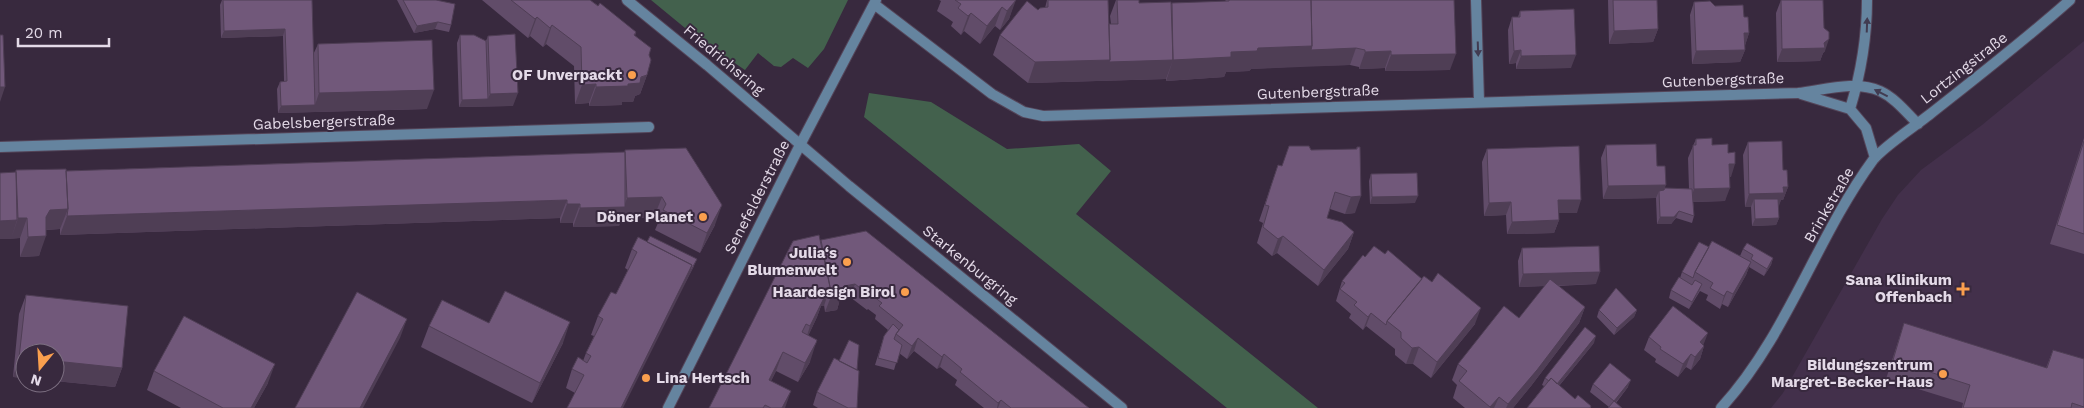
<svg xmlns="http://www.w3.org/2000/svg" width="2084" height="408" viewBox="0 0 2084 408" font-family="'Work Sans',sans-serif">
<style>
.built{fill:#43304b}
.green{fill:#43614d}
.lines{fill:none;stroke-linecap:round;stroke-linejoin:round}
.minor-casing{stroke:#544559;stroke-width:12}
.tertiary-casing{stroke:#544559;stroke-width:12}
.minor{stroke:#65849f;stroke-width:10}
.tertiary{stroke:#65849f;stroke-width:10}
.wall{fill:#614c69}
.shaded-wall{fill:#4f3e55}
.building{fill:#71587a;stroke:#4f3e55}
.oneway{fill:#413b51}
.poi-dot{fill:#fa9f4e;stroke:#38293e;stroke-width:2}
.labels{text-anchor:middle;stroke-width:4;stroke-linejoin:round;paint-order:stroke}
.street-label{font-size:15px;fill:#e4dae8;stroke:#38293e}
.poi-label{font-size:15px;font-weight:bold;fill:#e4dae8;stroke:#38293e;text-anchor:end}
</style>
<rect width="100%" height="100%" fill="#38293e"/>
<!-- built -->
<path class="built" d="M2084 41V408H1771L1783 393 1882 219 1898 195 1921 170 1982 125Z"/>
<!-- green -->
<path class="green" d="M651 0H848L824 49 808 68 793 58 781 67 774 66 758 53 745 70 696 37Z
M869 93 931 102 1007 149 1079 144 1111 171 1076 214 1318 408H1227L864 117Z"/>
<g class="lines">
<!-- minor casing -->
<g class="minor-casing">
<path id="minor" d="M1476 0 1479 101
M874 4 992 94 1024 112 1043 116 1798 93C1824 90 1855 80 1880 91 1895 98 1906 112 1918 124
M1801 94 1850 109
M1850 109C1861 73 1867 38 1867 0
M1850 109 1866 128 1875 158
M0 147 649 127
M668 408 800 145 876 0
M1721 408C1787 336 1816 238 1873 160 1883 147 1915 126 1929 115 1977 77 2025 40 2070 0"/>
</g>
<!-- tertiary casing -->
<g class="tertiary-casing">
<path id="tertiary" d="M627 0 707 65 849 186 1122 408"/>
</g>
<!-- minor -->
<use href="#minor" class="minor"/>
<!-- tertiary -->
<use href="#tertiary" class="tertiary"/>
</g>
<!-- wall -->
<path class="wall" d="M222 0H312L313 55 318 44 427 109 278 113 277 89 280 82 284 81 283 36 221 38 220 5Z
M397 0H436L451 25 449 32 435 29 414 33Z
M482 0H590L636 32 635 36 649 55 647 75 640 94 635 96 633 102H622V105L589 106V103L575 104 574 66 546 44 543 47 530 36 528 38Z
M939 0H1015L1009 19 1000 30 995 26 980 44 964 31 961 35 951 26 953 22 937 11 941 1Z
M1047 0H1108L1109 24H1111L1110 16 1116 0H1139V3L1171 4 1225 1 1226 0H1311L1450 70 1385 71V68L1359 69V67L1350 65 1305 66 1251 69 1249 71 1226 72 1224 77 1166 81V79L1028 83 993 55 1000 35 1038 10 1045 8Z
M1608 0H1657L1658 29 1653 42 1609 44Z
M1781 0 1825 51 1823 53 1820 61 1777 62 1776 13Z
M1694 2 1715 6 1744 17 1749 33 1745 45V50L1740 62 1692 64 1690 15Z
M1520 11 1571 68 1516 69V63L1509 64 1508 30 1512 17H1518Z
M460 35 486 41 488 36 513 106 459 107 457 43Z
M2084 138V254L2050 244Z
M1696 139 1728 153 1731 177H1729L1725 201 1693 202 1694 216 1692 223 1676 218 1671 224H1657L1656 198 1603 199 1601 158 1606 145 1657 166 1665 188 1689 189 1688 158Z
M1748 142 1783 170 1788 187 1783 200H1781L1778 206 1779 218 1776 225 1752 226 1751 207H1745L1743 155Z
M1357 147 1355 213 1345 214 1330 209 1327 218 1354 232 1348 249 1318 286 1277 253 1272 256 1257 243 1263 223 1259 221 1278 165 1282 166 1311 150 1356 149Z
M1487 149 1577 213H1559V220L1554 233 1507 234 1506 215 1484 216 1482 162Z
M625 150 715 225 700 253 655 230 658 223 654 217 621 219 619 226 573 227V223H560V218L60 235V229L46 230 39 256 20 257V238L0 239 16 170 66 171 625 152Z
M1371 174 1415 203 1370 204 1369 181Z
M821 240 1089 408H984L955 385 957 380 940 367 937 369 914 351 907 359 899 353 894 370 875 365 884 336 888 330 875 319 876 315 868 309 867 310 850 297 840 299 837 310 825 312 824 305 821 306 817 317 808 336 810 362 798 382 776 371 771 381 785 408H709Z
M1709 247 1740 256 1743 249 1773 258 1771 265 1764 276 1749 267 1746 275 1728 307 1722 304 1720 309 1706 300 1708 295 1700 291 1689 309 1669 298 1671 290 1680 278 1682 272Z
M1522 248 1596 284 1558 286 1585 307 1579 323 1531 386 1513 408H1465L1453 398 1457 385 1452 380 1458 364 1519 318 1545 286 1519 287 1518 261Z
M632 249 694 266 685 283 575 393 566 388 572 369 583 361 586 353 594 336 591 335 598 316 616 294 628 270 625 268Z
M1365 257 1475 324 1431 378 1413 364H1406L1395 355V349L1366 326 1363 330 1349 318 1351 314 1336 301 1342 281Z
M26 295 122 368 115 387 55 381V353H25V378L13 377 19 314Z
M1599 310H1637L1634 317 1614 335 1597 317Z
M489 323 563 343 532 403 421 347 429 326Z
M1904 323 2046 368 2053 350 2084 359V408H1962L1963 403 1886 379Z
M1649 337 1703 345 1704 346 1700 359 1691 370 1686 367 1678 377 1655 362 1656 359 1644 350Z
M1594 343 1559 386 1575 399 1591 406V408H1527L1544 386 1542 385 1545 378Z
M857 370V408H818L813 405 817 392Z
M154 371 268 383 254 408H181L147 390Z
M1593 384 1628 387 1616 403 1609 407 1590 392Z"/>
<!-- shaded-wall -->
<path class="shaded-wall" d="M1016 0 1009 19 1000 30 1007 11Z
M1002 7 995 26 980 44 987 26Z
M971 13 964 31 961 35 968 16Z
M537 17 530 36 528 38 535 19Z
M438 22 435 29 414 33 417 26Z
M552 25 546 44 543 47 550 28Z
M285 29 283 36 221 38 224 31Z
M1658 29 1653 42 1609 44 1614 31Z
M1744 33H1749L1745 46Z
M1829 39 1825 51 1823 53 1820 61 1777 62 1782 49 1824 43Z
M1312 46 1356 48 1350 65 1251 69 1249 71 1226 72 1224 77 1166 81 1173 60 1258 48Z
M1521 50 1516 63 1509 64 1514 51Z
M1745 50 1740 62 1692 64 1696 51Z
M1391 51 1385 68 1359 69 1365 52Z
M1456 54 1450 70 1385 71 1391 55Z
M1576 55 1571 68 1516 69 1521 56Z
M1110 60H1173L1166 79 1028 83 1035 62Z
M647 75 640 94 635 96 633 102H622V105L589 106 596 87 628 84Z
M596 84 589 103 575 104 582 85Z
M0 87H5L0 102Z
M434 90 427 109 278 113 281 106 315 105 319 93Z
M518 93 513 106 459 107 462 100 488 99 490 94Z
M1729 164H1735L1731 177H1724Z
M1666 185 1661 197 1659 191 1656 198 1603 199 1608 186Z
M1783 187H1788L1783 200H1781L1779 206 1754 207V199L1751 207H1745L1749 194Z
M1730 188 1725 201 1690 202 1694 189Z
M1361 196 1355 213 1345 214 1351 197Z
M1418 196 1415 203 1370 204 1372 197Z
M662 197 654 217 621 219 619 226 573 227 580 208 624 207 627 198Z
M567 200 560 218 60 235 67 216Z
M1558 200H1581L1577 213H1554Z
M1511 202 1506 215 1484 216 1489 203Z
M567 204H580L573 223H560Z
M722 205 715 225 700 253 707 233Z
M68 209 60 229 43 230 46 236 39 256 20 257 28 237 50 210Z
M1679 211 1676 218 1671 224H1657L1660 217Z
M18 218H27L20 238 11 239Z
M1779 218 1776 225 1752 226 1755 219Z
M17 220 11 239H0V221Z
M1559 220 1554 233 1507 234 1512 222Z
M1354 232 1348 249 1318 286 1324 270Z
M1283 236 1277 253 1272 256 1278 239Z
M1773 258 1771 265 1764 276 1767 269Z
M697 259 694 266 623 408H621L692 265Z
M1751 262 1746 275 1728 307 1733 294Z
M1600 272 1596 284 1519 287 1523 274Z
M855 284 850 297 840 299 837 310 825 312 830 299 844 286Z
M1702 284 1699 291 1689 309 1692 302Z
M830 287 824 306H821L817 317 804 345 810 326 820 292 822 289Z
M1727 291 1722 304 1720 309 1724 296Z
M1585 307 1579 323 1531 386 1513 408H1506L1508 404Z
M1481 308 1475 324 1431 378 1437 362Z
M1637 310 1634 317 1614 335 1617 328Z
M1371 313 1366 326 1363 330 1368 317Z
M407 319 400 338 363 408H360Z
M570 322 563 343 532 403 540 383Z
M1708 333 1703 346 1700 342Z
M1596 336 1594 343 1553 393 1556 386Z
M918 338 914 351 907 359 912 346Z
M816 343 810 362 798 382 805 363Z
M1704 346 1700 359 1691 370 1695 357Z
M1419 347 1413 364H1406L1412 348Z
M783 352 776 371 762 399 769 380Z
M944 354 940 367 937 369 942 357Z
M1691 354 1686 367 1678 377 1683 364Z
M19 358H25V378L13 377Z
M55 361 122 368 115 387 55 381Z
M275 364 268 383 254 408H251Z
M1631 380 1628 387 1611 408 1614 401Z
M791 391 785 408H782Z
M1499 397 1494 408H1490V407Z
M1001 400 998 408H997L998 403Z"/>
<!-- building -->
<path class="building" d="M223 0H312L315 105 281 106 280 82 287 81 285 29 224 31Z
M403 0H436L455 4 451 25 438 22 417 26Z
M511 0H590L598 6 600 3 636 32 634 35 651 48 649 55 651 60 647 75 641 77 640 83 628 84V86L596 87V84L582 85 581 47 552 25 550 28 537 17 535 19Z
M955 0H1016L1007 11 1002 7 987 26 971 13 968 16 958 8 961 4Z
M1048 0H1108L1110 60 1035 62 1000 35 1027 1 1038 10 1040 8 1048 7Z
M1117 0H1139V3L1171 2 1173 60 1109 62 1110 60 1109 24H1118Z
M1229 0H1311L1312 46 1258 48 1257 51 1231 52V57L1173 60 1172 3 1229 1Z
M1311 0H1454L1456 54 1391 55V51L1365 52V50L1356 48 1311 50 1312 46Z
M1613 0H1657L1658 29 1614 31Z
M1781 0H1823L1824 28 1829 32V39L1824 43 1825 48 1782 49Z
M1710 1 1715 6 1743 5 1744 17H1748L1749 33H1744L1745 50 1696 51 1694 2Z
M1574 9 1576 55 1521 56V50L1514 51 1512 17H1520V11Z
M515 34 518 93 490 94 488 36Z
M0 35H3L5 87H0Z
M460 35H474L486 41 488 99 462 100Z
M432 40 434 90 319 93 318 44Z
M1712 138V145L1728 144V153L1735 152V164H1729L1730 188 1694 189 1693 145H1696V139Z
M1782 141 1783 170H1787L1788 187H1783L1784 193 1749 194 1748 142Z
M2084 141V234L2057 225Z
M1656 144 1657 166H1665L1666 185 1608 186 1606 145Z
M1289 146H1309L1311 150 1357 149V147H1360L1361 196 1351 197 1335 192 1327 218 1342 222 1354 232 1324 270 1283 236 1278 239 1263 227 1269 206 1265 205 1271 186 1278 165 1282 166Z
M1579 146 1581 200H1558L1559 220 1512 222 1511 202 1489 203 1487 149Z
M686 148 722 205 707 233 663 210 666 204 662 197 627 198 625 150Z
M625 152V207L580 208V204H567V200L67 216 68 209 66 171Z
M66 169 68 209 50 210 46 217V236L28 237 27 218H18L16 170Z
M16 172 17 220 0 221V173Z
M1417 173 1418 196 1372 197 1371 174Z
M1665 188 1692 189 1694 216 1679 211 1674 217H1660L1659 191 1664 190Z
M1754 199H1778L1779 218 1755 219Z
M866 231 1089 408H1011L1001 400 998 403 960 372 962 369 944 354 942 357 918 338 912 346 896 334 903 325 879 306 882 303 873 296 872 297 855 284 844 286 840 291 841 297 830 299 829 292 830 287 821 240Z
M819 235 830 287 822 289 820 292 824 298 810 326 806 324 802 332 817 340 816 343 805 363 783 352 769 380 791 391 782 408H771L765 405 763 408H709L793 241Z
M650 236 697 259 688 276 692 265 647 242Z
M638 237 692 265 621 408H567L584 375 572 369 578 357 587 363 591 356 586 353 603 319 598 316 611 292 616 294 637 252 632 249Z
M1712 241 1751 262 1733 294 1727 291 1724 296 1710 288 1713 283 1695 272Z
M1699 242 1709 247 1695 272 1693 278 1682 272Z
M1747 243 1773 258 1767 269 1751 259 1753 255 1743 249Z
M1374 246 1385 254 1388 250 1422 279 1387 321 1386 325 1371 313 1368 317 1354 305 1357 302 1340 289 1345 283 1342 281 1363 255 1365 257Z
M1599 246 1600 272 1523 274 1522 248Z
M1438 273 1481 308 1437 362 1419 347 1412 348 1401 338V332L1387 321 1424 276 1432 282Z
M1679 277 1692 285 1695 280 1702 284 1692 302 1671 290Z
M1550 279 1585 307 1537 370 1508 404 1499 397 1490 407 1459 381 1467 371 1458 364 1504 306 1519 318Z
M1616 288 1637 310 1617 328 1599 310Z
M505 291 570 322 540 383 429 326 442 300 489 323Z
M357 292 407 319 360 408H295Z
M26 295 128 306 122 368 55 361V353H25V358H19Z
M1673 306 1708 333 1700 342 1704 346 1695 357 1691 354 1683 364 1660 349 1661 347 1649 337Z
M184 316 275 364 251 408H223L154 371Z
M1904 323 2047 368 2053 350 2084 359V407L2072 403 2071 408H1963L1970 385 1893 360Z
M893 324 899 330 896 334 894 339 902 345 897 363 878 358 884 336Z
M1585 327 1596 336 1557 384 1551 378 1549 381 1545 378Z
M849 340 859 345 857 370 839 361Z
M834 358 859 371 857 408H848L817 392Z
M1610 363 1631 380 1614 401 1593 384Z
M1551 378 1575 399 1578 395 1591 406 1590 408H1527Z
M1614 401 1622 408H1608Z"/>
<!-- one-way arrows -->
<defs><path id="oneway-solid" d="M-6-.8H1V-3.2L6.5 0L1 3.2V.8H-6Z" transform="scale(1.25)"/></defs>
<g class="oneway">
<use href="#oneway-solid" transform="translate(1867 25) rotate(-88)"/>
<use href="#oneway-solid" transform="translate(1478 49) rotate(88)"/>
<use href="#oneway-solid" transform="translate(1881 93) rotate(-153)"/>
</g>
<!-- markers -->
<g class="poi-dot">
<circle cx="632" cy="75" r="5"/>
<circle cx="703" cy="217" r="5"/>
<circle cx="847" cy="262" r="5"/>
<path d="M1960.5 281.5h5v5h5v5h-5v5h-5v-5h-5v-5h5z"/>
<circle cx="905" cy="292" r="5"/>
<circle cx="1943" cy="374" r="5"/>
<circle cx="646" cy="378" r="5"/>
</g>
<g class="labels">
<!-- street labels -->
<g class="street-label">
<text transform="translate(724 60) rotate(40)" y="5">Friedrichsring</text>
<text transform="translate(1964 68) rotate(-38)" y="5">Lortzingstraße</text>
<text transform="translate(1723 80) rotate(-2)" y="5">Gutenbergstraße</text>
<text transform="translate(1318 92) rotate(-2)" y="5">Gutenbergstraße</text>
<text transform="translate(324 122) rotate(-2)" y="5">Gabelsbergerstraße</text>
<text transform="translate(757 197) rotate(-63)" y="5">Senefelderstraße</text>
<text transform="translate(1829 205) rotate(-60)" y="5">Brinkstraße</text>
<text transform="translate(970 265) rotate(39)" y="5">Starkenburgring</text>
</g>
<!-- poi labels -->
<g class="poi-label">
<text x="622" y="80">OF Unverpackt</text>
<text x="693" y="222">Döner Planet</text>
<text x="837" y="258">Julia‘s<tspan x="837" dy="17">Blumenwelt</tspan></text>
<text x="1952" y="285">Sana Klinikum<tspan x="1952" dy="17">Offenbach</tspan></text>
<text x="895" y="297">Haardesign Birol</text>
<text x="1933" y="370">Bildungszentrum<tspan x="1933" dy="17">Margret-Becker-Haus</tspan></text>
<text x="656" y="383" text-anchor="start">Lina Hertsch</text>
</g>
</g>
<!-- north arrow -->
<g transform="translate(40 368) rotate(198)"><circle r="24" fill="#38293e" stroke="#7d7082"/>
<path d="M0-4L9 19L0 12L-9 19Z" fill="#fa9f4e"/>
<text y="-8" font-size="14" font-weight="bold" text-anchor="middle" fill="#e4dae8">N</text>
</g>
<!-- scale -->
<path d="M18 38v8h91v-8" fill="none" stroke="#e4dae8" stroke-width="2.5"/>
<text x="25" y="38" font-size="15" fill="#e4dae8" stroke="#38293e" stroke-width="4" paint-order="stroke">20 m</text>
</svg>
